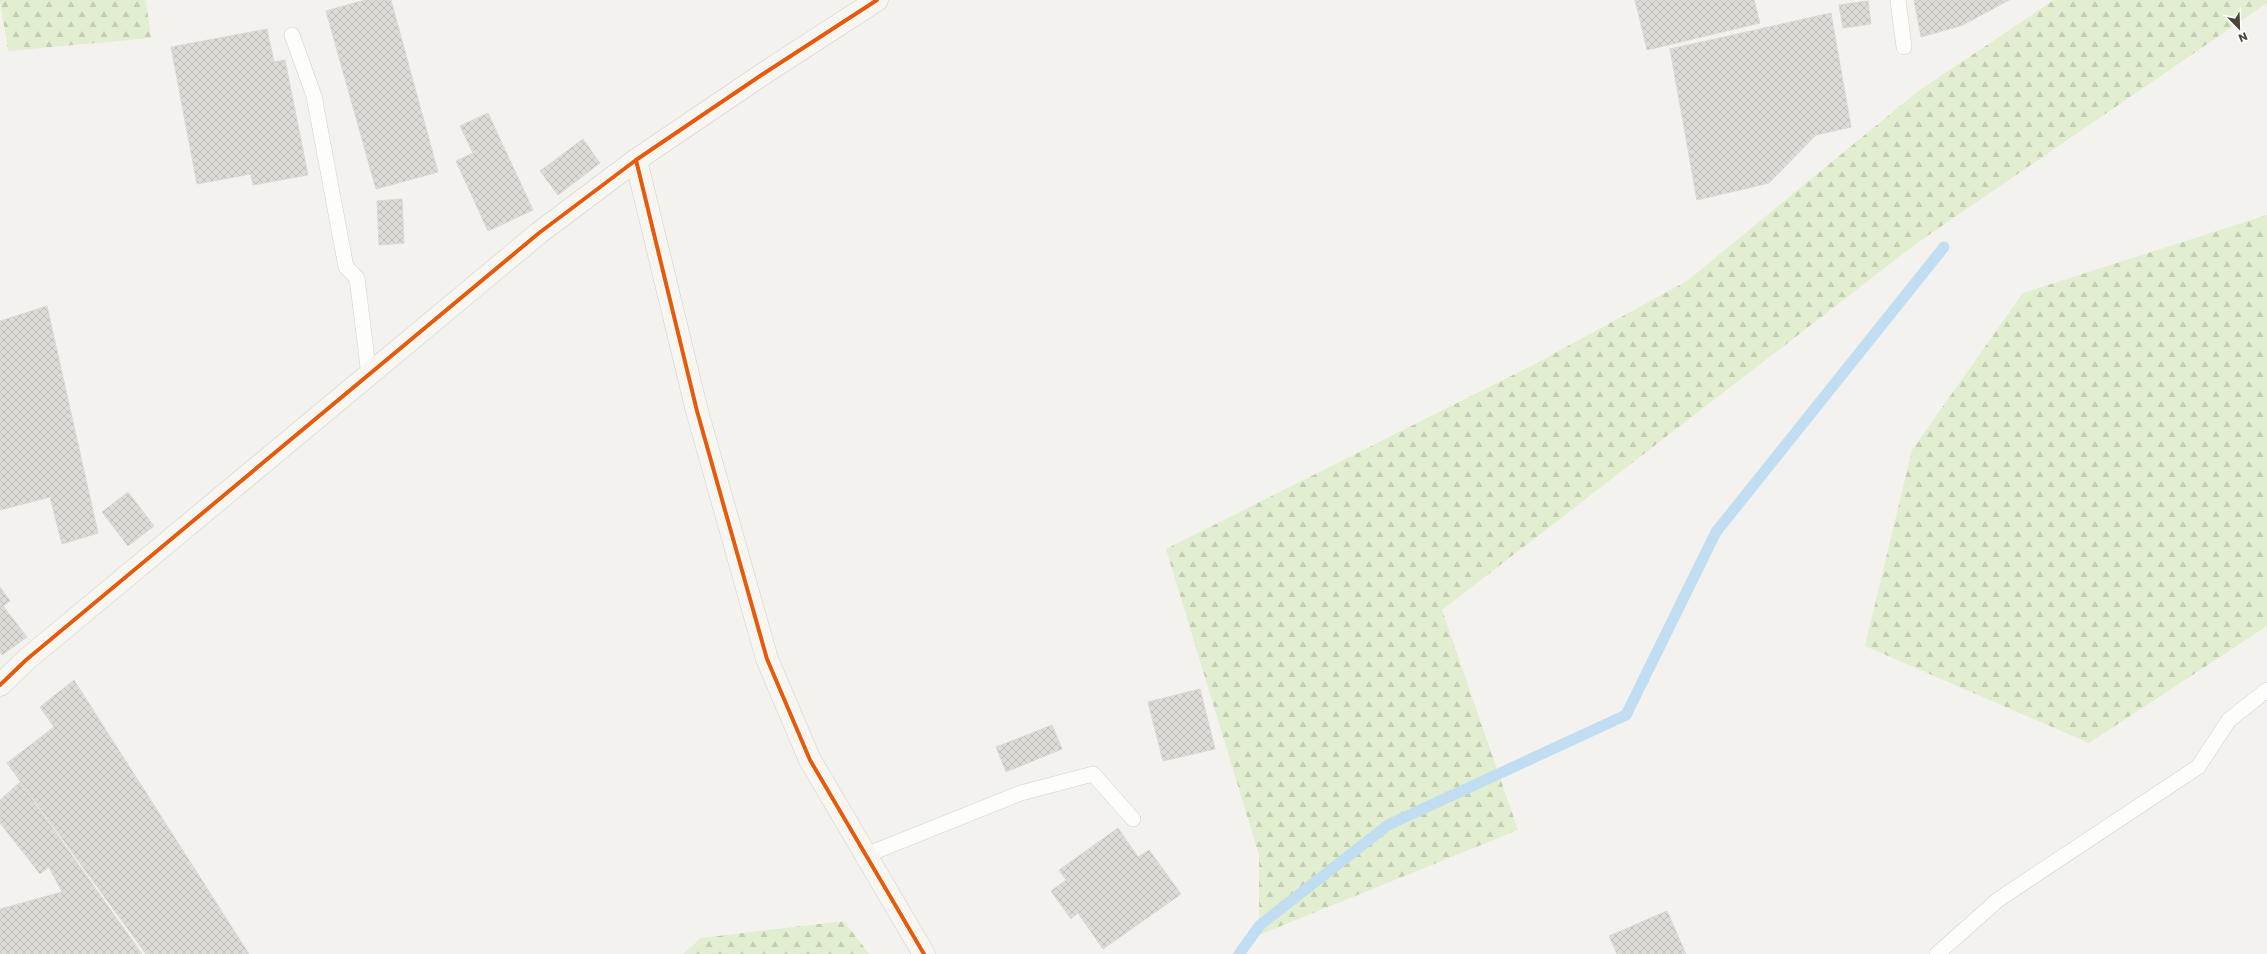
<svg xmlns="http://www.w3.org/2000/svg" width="2267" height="954" viewBox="0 0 2267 954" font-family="Poppins,sans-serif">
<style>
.forest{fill:url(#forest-firs)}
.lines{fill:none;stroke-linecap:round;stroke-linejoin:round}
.stream{stroke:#c0ddf1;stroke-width:11}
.building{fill:url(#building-cross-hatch);stroke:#dcd9d4}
.lane-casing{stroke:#d2d0cb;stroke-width:16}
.secondary-casing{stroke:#d3cfc5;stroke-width:23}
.lane{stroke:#fdfdfc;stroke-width:15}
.secondary{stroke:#f7f6f1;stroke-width:22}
.cycleway-casing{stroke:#fff;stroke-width:6}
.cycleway{stroke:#e8590c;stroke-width:4}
</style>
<defs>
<pattern id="forest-firs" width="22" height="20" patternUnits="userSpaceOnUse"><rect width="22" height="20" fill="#e1eecf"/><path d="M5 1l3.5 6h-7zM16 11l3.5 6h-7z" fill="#c3cdb2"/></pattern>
<pattern id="building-cross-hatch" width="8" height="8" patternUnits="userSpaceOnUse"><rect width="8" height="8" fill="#dedbd6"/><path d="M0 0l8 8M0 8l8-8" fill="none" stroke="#c0bdb8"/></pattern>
</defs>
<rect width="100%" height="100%" fill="#f4f2ee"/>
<!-- forest -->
<path class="forest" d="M0 0H146L151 38 8 51Z
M2054 0H2267V3L1917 243 1442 610 1518 830 1259 935V855L1166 549 1535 364 1687 281 1917 92Z
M2267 215V626L2089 743 1865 646 1912 450 2023 293Z
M844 921 869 954H683L701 938Z"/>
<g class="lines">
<!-- stream -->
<path class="stream" d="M1239 954 1260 925 1388 825 1626 715 1716 532 1944 247"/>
</g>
<!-- building -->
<path class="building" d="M365 0H391L438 172 376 189 326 11Z
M1635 0H1754L1760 23 1647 50Z
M1914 0H2009L1963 25 1921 37Z
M1868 1 1871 24 1843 28 1839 5Z
M1831 13 1851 127 1816 135 1769 183 1697 200 1670 49Z
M267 29 274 62 285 60 308 175 253 185 251 174 197 184 171 47Z
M488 113 533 210 488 231 456 161 473 153 460 126Z
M583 139 600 163 558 195 540 171Z
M402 199 404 243 379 245 377 201Z
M47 306 98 533 62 544 50 497 0 510V321Z
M128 492 154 526 128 546 102 512Z
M0 587 10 601 3 606 27 637 2 655 0 652Z
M74 680 249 954H146L7 763 54 727 40 707Z
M1200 689 1215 749 1163 761 1148 702Z
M1052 725 1062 749 1006 772 996 747Z
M20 782 142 954H0V909L62 892 49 867 40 874 0 823V800Z
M1118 828 1138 857 1149 850 1181 894 1103 949 1078 913 1071 919 1051 891 1066 880 1059 870Z
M1667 911 1686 954H1617L1609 936Z"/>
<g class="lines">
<!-- lane casing -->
<g class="lane-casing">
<path id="lane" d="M1898 0 1904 47
M292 35 314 96 346 267 357 278 369 375
M866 855 1021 793 1093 774 1133 819
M1937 954 1999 899 2198 767 2229 720 2267 690"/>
</g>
<!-- secondary casing -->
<g class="secondary-casing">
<path id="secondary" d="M636 160 697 411 767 659 810 760 924 954
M0 685 26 660 539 233 636 160 763 74 877 0"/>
</g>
<!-- lane -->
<use href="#lane" class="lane"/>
<!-- secondary -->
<use href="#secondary" class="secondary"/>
<!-- cycleway casing -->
<g class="cycleway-casing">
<path id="cycleway" d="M636 160 697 411 767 659 810 760 924 954
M0 685 26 660 539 233 636 160 763 74 877 0"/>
</g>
<!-- cycleway -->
<use href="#cycleway" class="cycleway"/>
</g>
<!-- north arrow -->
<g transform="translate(2239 28) rotate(157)" stroke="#ffffff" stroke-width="3" paint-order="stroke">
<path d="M0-3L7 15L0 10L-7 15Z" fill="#4b4439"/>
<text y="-6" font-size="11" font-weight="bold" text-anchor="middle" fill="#4b4439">N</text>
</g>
</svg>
